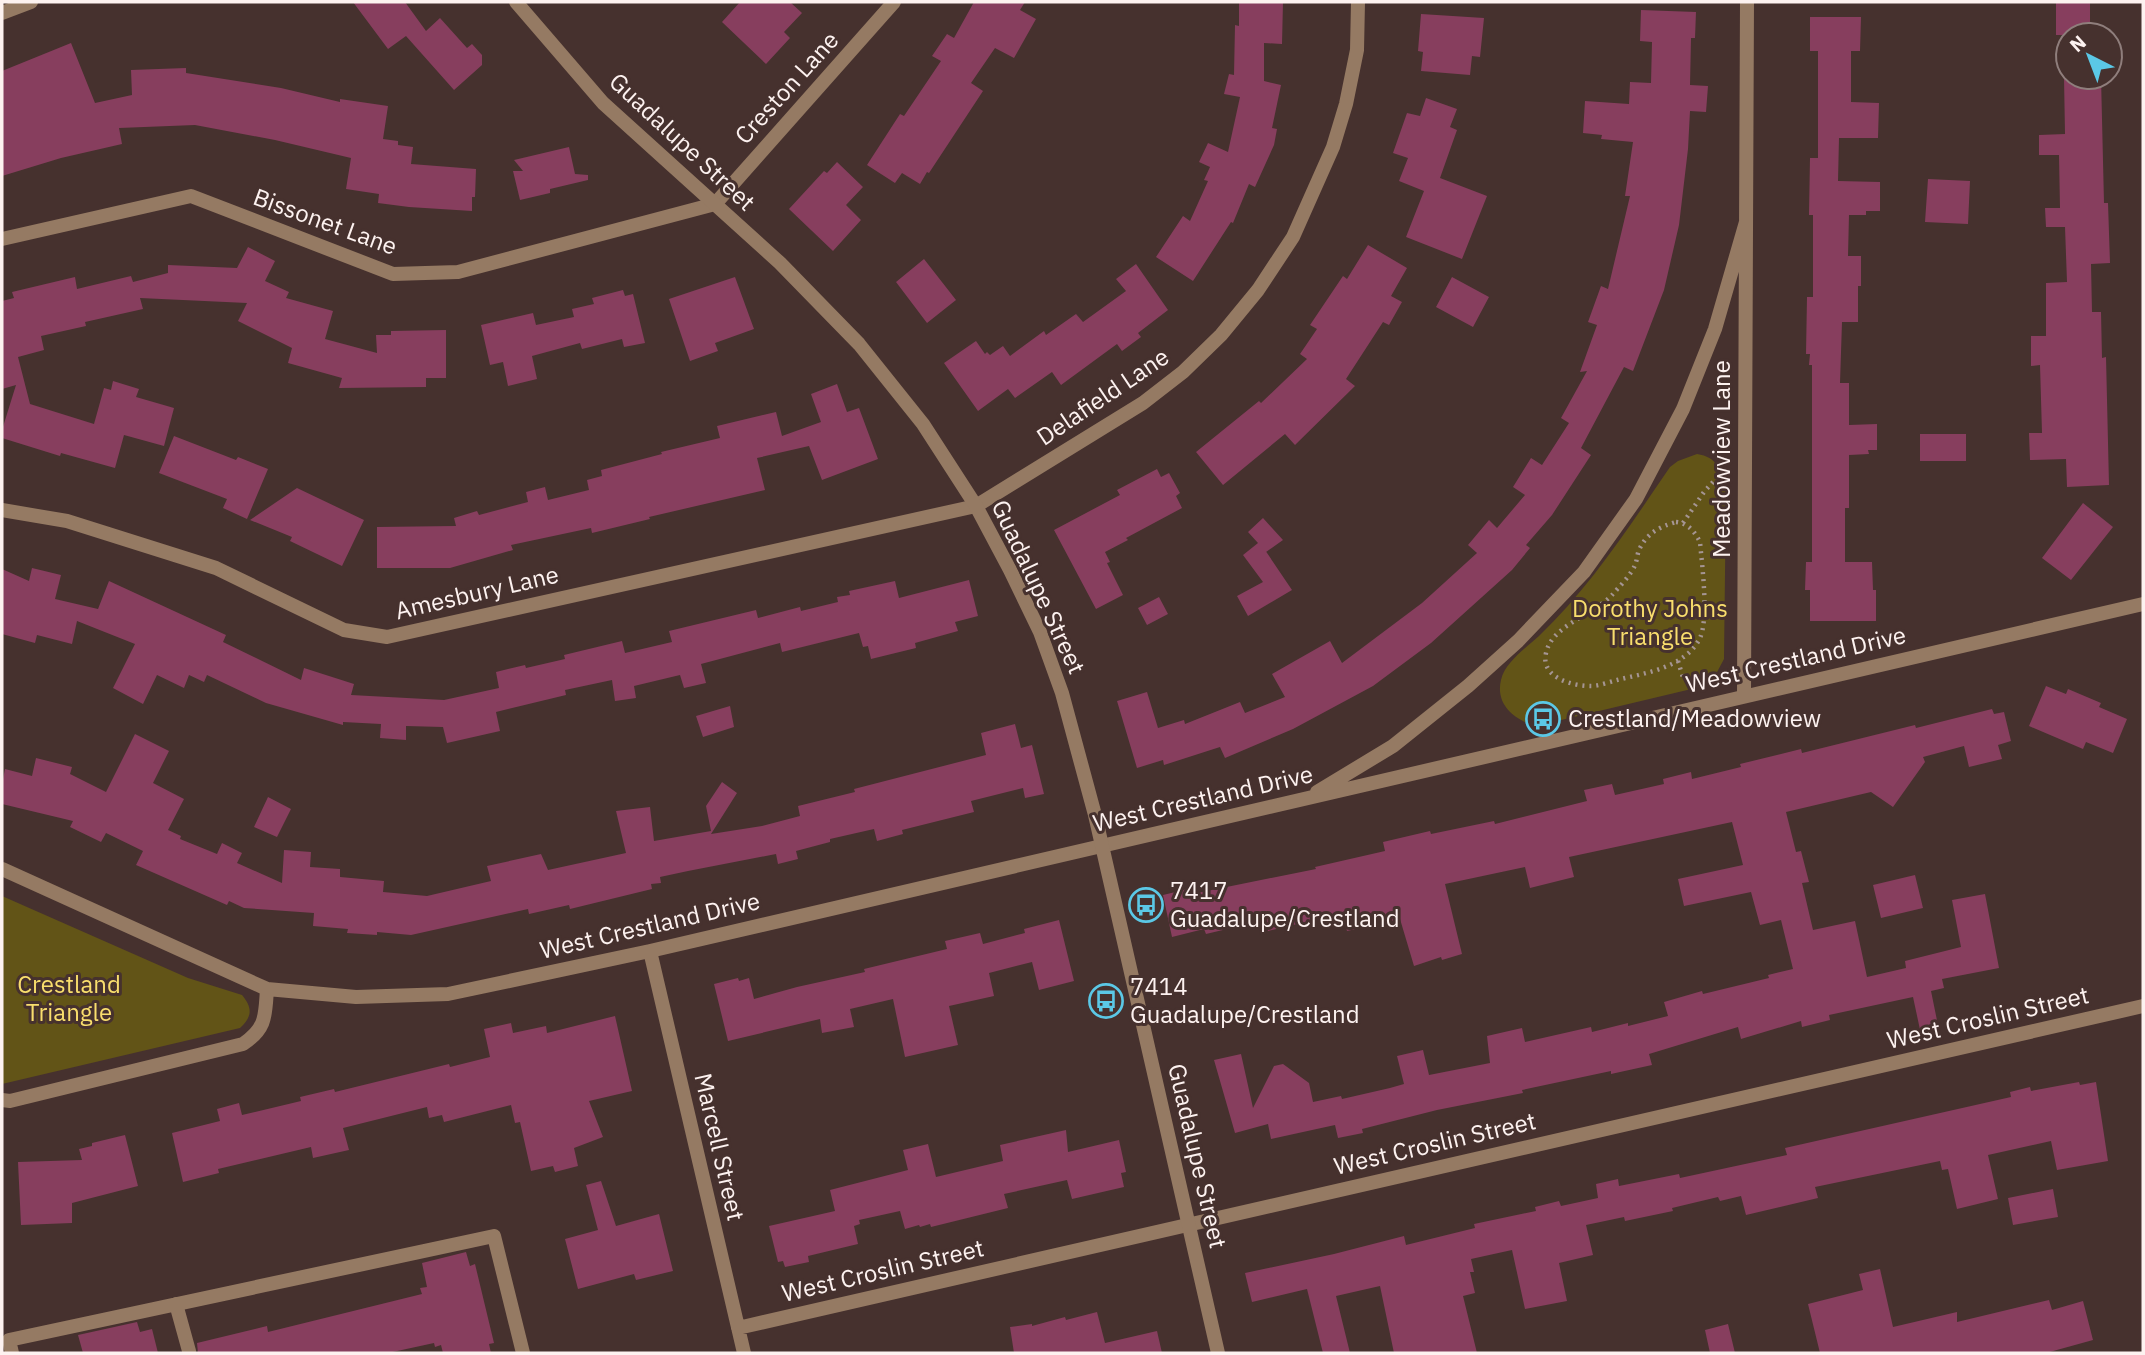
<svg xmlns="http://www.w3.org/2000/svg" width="2145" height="1355" viewBox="0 0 2145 1355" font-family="'IBM Plex Sans',sans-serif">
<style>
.green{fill:#625417}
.building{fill:#873e5e}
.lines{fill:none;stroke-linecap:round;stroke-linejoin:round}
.path{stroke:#a59593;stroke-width:4.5;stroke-dasharray:2 5;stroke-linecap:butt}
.service{stroke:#957a63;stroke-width:14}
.minor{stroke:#957a63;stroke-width:14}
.tertiary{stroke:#957a63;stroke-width:14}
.labels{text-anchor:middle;stroke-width:6;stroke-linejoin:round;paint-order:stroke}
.street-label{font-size:24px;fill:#fdf2f0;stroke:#46312e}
.park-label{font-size:24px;fill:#f9de6d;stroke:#46312e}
.poi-label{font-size:24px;fill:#fdf2f0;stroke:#46312e;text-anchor:start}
</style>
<rect width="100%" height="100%" fill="#46312e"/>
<!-- green -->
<path class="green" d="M1697 454C1717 457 1722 470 1726 489L1724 659 1716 674 1704 686 1536 726C1515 720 1495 705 1501 680 1505 662 1526 648 1539 636 1591 586 1629 527 1670 467L1678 461Z
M2 896 188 978 242 995C253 1008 252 1017 240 1028L2 1084Z"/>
<!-- building -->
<path class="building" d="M353 2H405L426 31 440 18 467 48 472 44 482 55V65L454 90 406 36 388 49Z
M740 2H790L802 13 784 32 790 38 766 64 722 22Z
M974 2H1025L1020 10 1036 19 1014 58 995 48 971 83 983 91 929 173 927 172 920 184 902 173 895 183 867 165 900 114 904 116 941 61 932 56 947 34 954 38Z
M1239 2H1283L1282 44 1264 43V81L1281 85 1272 128 1277 129 1274 145 1255 187 1249 184 1233 223 1231 222 1193 281 1156 257 1183 216 1190 221 1208 181 1204 180 1210 167 1199 162 1208 143 1228 152 1240 97 1224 94 1229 74 1234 75 1235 25 1239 26Z
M2056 2H2090V35H2056Z
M1641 10 1696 12 1695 38H1691L1690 85 1708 86 1706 112 1690 111 1688 149 1679 225 1664 290 1633 371 1624 367 1581 448 1591 455 1552 515 1526 545 1530 548 1512 570 1431 643 1373 686 1293 729 1225 758 1220 747 1164 765 1163 760 1137 768 1117 701 1147 692 1158 728 1184 720 1185 724 1240 702 1245 713 1285 697 1272 674 1330 641 1342 663 1422 603 1477 553 1468 545 1489 520 1497 528 1525 495 1513 487 1531 458 1542 465 1569 423 1561 418 1587 371 1580 372 1597 325 1588 322 1601 286 1608 289 1630 196H1625L1633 142 1601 139 1602 135 1583 133 1585 101 1629 104 1630 82 1651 83 1652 42 1640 41Z
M1421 14 1484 18 1480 57 1472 56 1470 75 1421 71 1423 52 1418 51Z
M1810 17H1861L1860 51H1851V102L1879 103 1878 138H1839L1838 181 1880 182V211H1866V215H1849L1848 256H1861V286H1858V322H1842L1840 383H1849V425L1877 424V450H1868L1869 454 1849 455V508H1845V562H1872L1873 590H1876V621H1810V590H1805L1806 562H1812V365H1809L1810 354H1806L1807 297H1813V215H1809L1810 158H1818V51H1810Z
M71 43 95 103 132 95 131 70 186 68V73L281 88 340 102V99L388 106 383 139 398 141V145L413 147 411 164 476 169 475 197H472V211L409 207 378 203 379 194 346 189 351 158 275 140 195 125 119 128 122 144 61 158 2 176V71Z
M2064 77H2101L2104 203H2108L2110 263 2091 264 2092 312H2101L2102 358 2106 357 2109 485 2067 487 2066 459 2030 460 2029 433H2042L2040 365 2031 366V336H2046V283L2067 282 2065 227H2046L2045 208H2060L2059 155H2039V135L2065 134Z
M1426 98 1457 109 1450 127 1457 130 1440 178 1487 196 1462 259 1406 237 1424 191 1399 181 1408 158 1393 153 1407 113 1420 116Z
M569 147 575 174 588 175V180L550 189V193L520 200 513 171H523L514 160Z
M837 162 863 187 846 205 861 220 833 251 789 209 824 171 827 173Z
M1928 179 1970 181 1968 224 1925 222Z
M1368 245 1407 268 1391 296 1402 302 1389 325 1383 322 1346 379 1355 386 1295 445 1285 434 1223 485 1196 452 1259 401 1261 403 1307 359 1300 354 1317 329 1310 325 1343 276 1347 279Z
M248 247 275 261 265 281 289 292 286 298 333 311 325 339 377 353 376 335H391V331L446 330V378H426V387L339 388 342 378 288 363 292 348 238 321 247 303 140 298 143 309 85 322 86 326 41 336 44 350 18 357 30 404 94 424 104 388 111 390 113 381 139 389 136 397 174 408 164 446 124 435 115 468 61 453 60 456 2 438V430L16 385 2 389V301L14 298 12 292 75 277 77 289 131 276 133 282 168 273V265L237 268Z
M924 259 956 300 927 323 896 282Z
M1136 264 1168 310 1138 333 1141 337 1122 351 1117 344 1061 385 1052 372 1015 398 1008 389 978 411 944 363 976 341 985 354 987 352 990 355 1003 346 1010 356 1044 331 1046 335 1076 314 1083 322 1126 291 1116 279Z
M735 277 754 329 715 343 718 351 690 361 669 299Z
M1452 277 1489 297 1473 327 1436 307Z
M623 290 625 296 633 294 645 343 624 347 622 339 582 349 580 343 532 356 537 379 508 386 503 362 490 365 481 325 533 313 536 325 574 317 572 309 594 304 592 298Z
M837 384 847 412 859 408 878 459 822 480 809 446 757 458 765 490 649 517 650 519 592 533 591 528 511 545 513 550 450 568H377V527L456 526 454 518 477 511 479 515 528 502 526 492 545 487 548 500 589 490 587 480 602 476 601 470 662 454 661 452 720 438 717 426 776 412 782 436 821 422 811 394Z
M1920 434H1966V461H1920Z
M174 436 236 460 238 457 268 469 247 519 223 508 227 499 159 473Z
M1157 469 1161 477 1169 473 1180 493 1176 496 1182 508 1126 538 1128 540 1105 552 1110 562 1107 563 1123 595 1096 609 1054 530 1120 495 1117 490Z
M297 488 364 520 342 566 290 541 292 537 250 520Z
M2083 503 2113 527 2071 580 2042 558Z
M1263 518 1283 540 1266 552 1265 550 1292 590 1248 616 1237 596 1263 582 1243 555 1258 543 1248 532Z
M32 568 61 575 55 599 98 609 109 581 226 635 223 642 301 680 304 668 354 684 351 695 444 700 499 688 496 672 525 665 526 668 565 659 564 655 622 641 625 653 672 642 669 631 756 610 758 618 800 607 801 611 838 602 837 597 850 595 849 591 895 581 899 598 969 580 978 616 955 622 958 631 915 643 916 648 871 659 868 646 863 647 859 633 782 652 780 643 701 664 706 683 684 688 680 675 634 686 636 698 615 701 612 680 565 690 566 695 496 712 500 731 447 743 443 727 406 726V740L380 738 381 724 343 722V725L266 703 207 675 204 682 189 675 184 688 157 675 143 704 113 688 135 644 77 621 72 644 37 635 35 643 2 634V569L29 581Z
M1159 597 1168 614 1147 625 1138 608Z
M2046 686 2066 694 2068 689 2101 703 2099 707 2127 719 2113 753 2086 742 2083 749 2029 726Z
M730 706 734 727 703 737 696 716Z
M1992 709 1994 714 2004 712 2011 741 1998 745 2002 759 1969 767 1964 746 1923 757 1925 762 1893 807 1871 792 1786 812 1796 852 1801 851 1809 882 1802 883 1813 930 1855 921 1867 977 1906 968 1905 961 1961 947 1952 900 1985 894 1999 968 1942 979 1944 988 1931 991 1940 1035 1922 1039 1913 997 1829 1015 1830 1020 1802 1027 1801 1021 1741 1039 1738 1027 1649 1054 1652 1065 1611 1074V1071L1522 1090 1523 1093 1437 1110 1362 1129 1363 1133 1338 1138 1335 1125 1271 1139 1268 1124 1235 1133 1214 1060 1241 1054 1253 1108 1274 1066 1283 1064 1309 1083 1313 1102 1341 1096 1342 1099 1390 1088 1404 1084 1397 1056 1423 1050 1429 1075 1490 1063 1487 1036 1522 1028 1525 1042 1591 1027 1592 1032 1628 1023V1026L1668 1016 1664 1002 1702 991 1703 994 1769 978 1768 975 1793 969 1781 920 1760 925 1751 892 1684 906 1678 879 1743 865 1732 822 1569 857 1574 877 1530 888 1525 867 1445 884 1462 954 1442 960 1441 957 1414 966 1400 919 1347 931 1343 913 1268 931 1265 920 1206 934 1204 929 1172 937 1163 895 1196 887 1197 893 1316 869 1315 867 1385 851 1383 842 1430 831 1431 834 1494 821 1495 824 1587 801 1584 790 1612 784 1615 795 1664 784 1663 779 1691 772 1692 779 1741 767 1740 764 1801 749 1802 753 1915 725 1916 728Z
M1015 724 1021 748 1032 745 1044 794 1025 798 1023 788 971 801 974 812 902 830 903 834 877 841 874 829 830 839V842L796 851 798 859 778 864 776 854 688 871 660 877 661 883 651 884 652 889 570 909 569 905 529 914 528 909 411 935 377 932V935L347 933 348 929 313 926 314 913 244 908 229 901 227 905 136 865 143 851 106 833 101 842 70 827 73 821 2 804V784L5 769 32 776 36 758 72 767 70 774 106 792 135 734 169 751 153 783 184 799 168 830 181 836 180 839 217 854 222 843 242 853 237 863 282 883 284 850 311 852 310 867 340 869V877L384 881 383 892 427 896 491 881 487 866 541 854 548 870 626 853 616 811 650 807 654 841 711 831 706 806 722 782 737 793 711 834 762 826 800 816 798 806 855 792 854 789 986 755 981 733Z
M268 797 291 809 277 837 254 827Z
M1915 875 1923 908 1881 918 1873 885Z
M1059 920 1074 981 1039 990 1032 962 989 973 994 996 949 1006 958 1045 905 1057 893 999 850 1009 854 1027 822 1033 820 1019 728 1041 714 984 738 978 739 981 749 978 754 999 797 987 865 972 864 969 947 949 945 941 980 933 983 944 1025 933 1024 929Z
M615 1016 632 1091 589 1101 603 1137 574 1148 578 1166 555 1172 553 1166 531 1171 520 1122 515 1123 511 1105 444 1122 442 1115 429 1118 427 1107 343 1128 349 1150 313 1158 311 1147 218 1169 219 1173 183 1182 172 1133 220 1121 217 1109 239 1103 242 1115 301 1101 300 1097 334 1089 335 1092 449 1064 450 1067 490 1057 484 1029 511 1023 513 1033 546 1026 547 1033Z
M2079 1082 2080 1085 2096 1082 2108 1161 2057 1170 2051 1141 1988 1155 1998 1199 1957 1209 1948 1169 1942 1170 1940 1161 1815 1187 1818 1198 1746 1215 1741 1196 1720 1201 1718 1197 1672 1208 1673 1211 1625 1221 1624 1217 1586 1225 1593 1255 1559 1263 1567 1301 1525 1309 1512 1250 1471 1259 1474 1272H1470L1475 1293 1463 1296 1477 1353H1394L1380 1286 1336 1296 1350 1353H1323L1307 1289 1252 1302 1245 1273 1334 1254 1404 1236 1406 1245 1475 1228 1474 1224 1536 1211 1535 1207 1559 1201 1561 1206 1598 1198 1596 1184 1618 1179 1619 1186 1679 1174 1680 1178 1787 1155 1785 1148 2011 1097 2010 1092 2030 1087 2031 1091Z
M1066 1130 1068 1152 1119 1140 1126 1172 1121 1173 1124 1187 1072 1199 1067 1180 1004 1194 1008 1208 931 1227 930 1224 920 1227 919 1225 905 1229 900 1211 859 1220 860 1224 854 1226 858 1244 808 1256 809 1262 785 1267 783 1261 778 1262 769 1226 835 1211 830 1190 908 1170 903 1150 928 1144 936 1177 1003 1161 1000 1145Z
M125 1135 138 1186 72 1203V1223L21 1225 18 1162 82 1160 79 1149 92 1146V1143Z
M601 1181 616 1226 659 1214 673 1271 636 1280 634 1274 578 1289 565 1239 598 1230 586 1185Z
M2053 1189 2058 1217 2013 1225 2008 1198Z
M466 1252 470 1266 475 1264 494 1343 489 1344 491 1353H443L441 1345 435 1347 434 1343 388 1353H198L197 1343 267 1326 268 1332 422 1294 420 1288 427 1287 422 1263Z
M1880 1269 1893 1327 1957 1312V1322L2049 1300 2052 1310 2083 1301 2093 1340 2046 1353H1820L1808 1304 1863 1290 1859 1274Z
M1097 1312 1105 1343 1157 1331 1162 1353H1014L1010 1327 1032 1324V1326L1065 1317 1066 1320Z
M137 1322 140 1332 152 1329 158 1353H83L78 1335Z
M1728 1324 1735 1353H1710L1705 1330Z"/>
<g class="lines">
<!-- path -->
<path class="path" d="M1676 522C1688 523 1695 532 1700 542 1702 565 1709 618 1700 638 1685 668 1645 673 1617 680 1609 682 1599 686 1591 686 1573 686 1540 678 1546 653 1552 625 1592 616 1612 595 1619 587 1631 575 1635 565 1637 561 1637 555 1639 550 1647 533 1659 527 1676 522Z
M1683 523 1704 492 1721 473
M1678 661 1684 681"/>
<!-- service -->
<path class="service" d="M176 1304 189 1351
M12 1353 9 1340 494 1236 523 1353"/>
<!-- minor -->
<path class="minor" d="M2 239 191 196 393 274 458 272 715 204 894 2
M2 510 67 521 216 568 344 630 387 637 976 506 1143 403 1183 372 1221 335 1258 290 1293 237 1333 147 1346 104 1357 50 1358 2
M1744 695 1747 2
M1317 792 1393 746 1468 686 1518 641 1584 572 1636 499 1683 409 1715 329 1746 222
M2 869 267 989
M650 951 744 1353
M2 1100 10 1101 243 1044C267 1028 265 1015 267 989L356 997 448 994 650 951 2143 604
M738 1328 2143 1006"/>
<!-- tertiary -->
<path class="tertiary" d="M516 2 603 103 780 263 859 344 923 424 976 506 1010 570 1040 632 1062 693 1095 815 1218 1353
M2 13 31 2"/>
</g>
<!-- icons -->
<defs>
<g id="bus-ring" transform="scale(1.75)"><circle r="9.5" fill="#46312e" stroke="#5bc8e6" stroke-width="1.5"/><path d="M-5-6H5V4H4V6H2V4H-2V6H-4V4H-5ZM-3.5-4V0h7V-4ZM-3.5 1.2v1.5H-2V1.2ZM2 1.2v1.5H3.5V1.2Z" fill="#5bc8e6"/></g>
</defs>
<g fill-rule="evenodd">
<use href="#bus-ring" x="1543" y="719"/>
<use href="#bus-ring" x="1146" y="905"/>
<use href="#bus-ring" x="1106" y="1001"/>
</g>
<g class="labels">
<!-- street labels -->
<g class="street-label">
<text transform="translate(787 88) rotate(-48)" y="8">Creston Lane</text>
<text transform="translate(682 142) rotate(43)" y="8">Guadalupe Street</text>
<text transform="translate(325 222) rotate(20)" y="8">Bissonet Lane</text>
<text transform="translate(1103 397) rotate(-34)" y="8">Delafield Lane</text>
<text transform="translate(1722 459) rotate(-90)" y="8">Meadowview Lane</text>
<text transform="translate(1038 587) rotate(65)" y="8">Guadalupe Street</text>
<text transform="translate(477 593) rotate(-13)" y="8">Amesbury Lane</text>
<text transform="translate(1796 660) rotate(-13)" y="8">West Crestland Drive</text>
<text transform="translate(1203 799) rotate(-13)" y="8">West Crestland Drive</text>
<text transform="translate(650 926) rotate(-13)" y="8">West Crestland Drive</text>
<text transform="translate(1988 1018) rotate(-13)" y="8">West Croslin Street</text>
<text transform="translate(1435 1144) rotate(-13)" y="8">West Croslin Street</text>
<text transform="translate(719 1147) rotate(77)" y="8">Marcell Street</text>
<text transform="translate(1197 1156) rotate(77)" y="8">Guadalupe Street</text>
<text transform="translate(883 1271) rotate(-13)" y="8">West Croslin Street</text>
</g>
<!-- park labels -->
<g class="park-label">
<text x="1650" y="617">Dorothy Johns<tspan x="1650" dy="28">Triangle</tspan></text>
<text x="69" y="993">Crestland<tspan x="69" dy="28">Triangle</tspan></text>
</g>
<!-- poi labels -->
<g class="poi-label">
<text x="1568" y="727">Crestland/Meadowview</text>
<text x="1170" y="899">7417<tspan x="1170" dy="28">Guadalupe/Crestland</tspan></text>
<text x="1130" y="995">7414<tspan x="1130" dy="28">Guadalupe/Crestland</tspan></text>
</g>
</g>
<!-- border -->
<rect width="2145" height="1355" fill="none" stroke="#fdf2f0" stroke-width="7"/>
<!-- north arrow -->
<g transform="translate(2089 56) rotate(318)"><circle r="33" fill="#46312e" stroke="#8f7e7c" stroke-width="2"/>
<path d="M0-5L12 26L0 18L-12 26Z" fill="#5bc8e6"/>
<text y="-10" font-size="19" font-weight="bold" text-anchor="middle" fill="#fdf2f0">N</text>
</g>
</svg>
